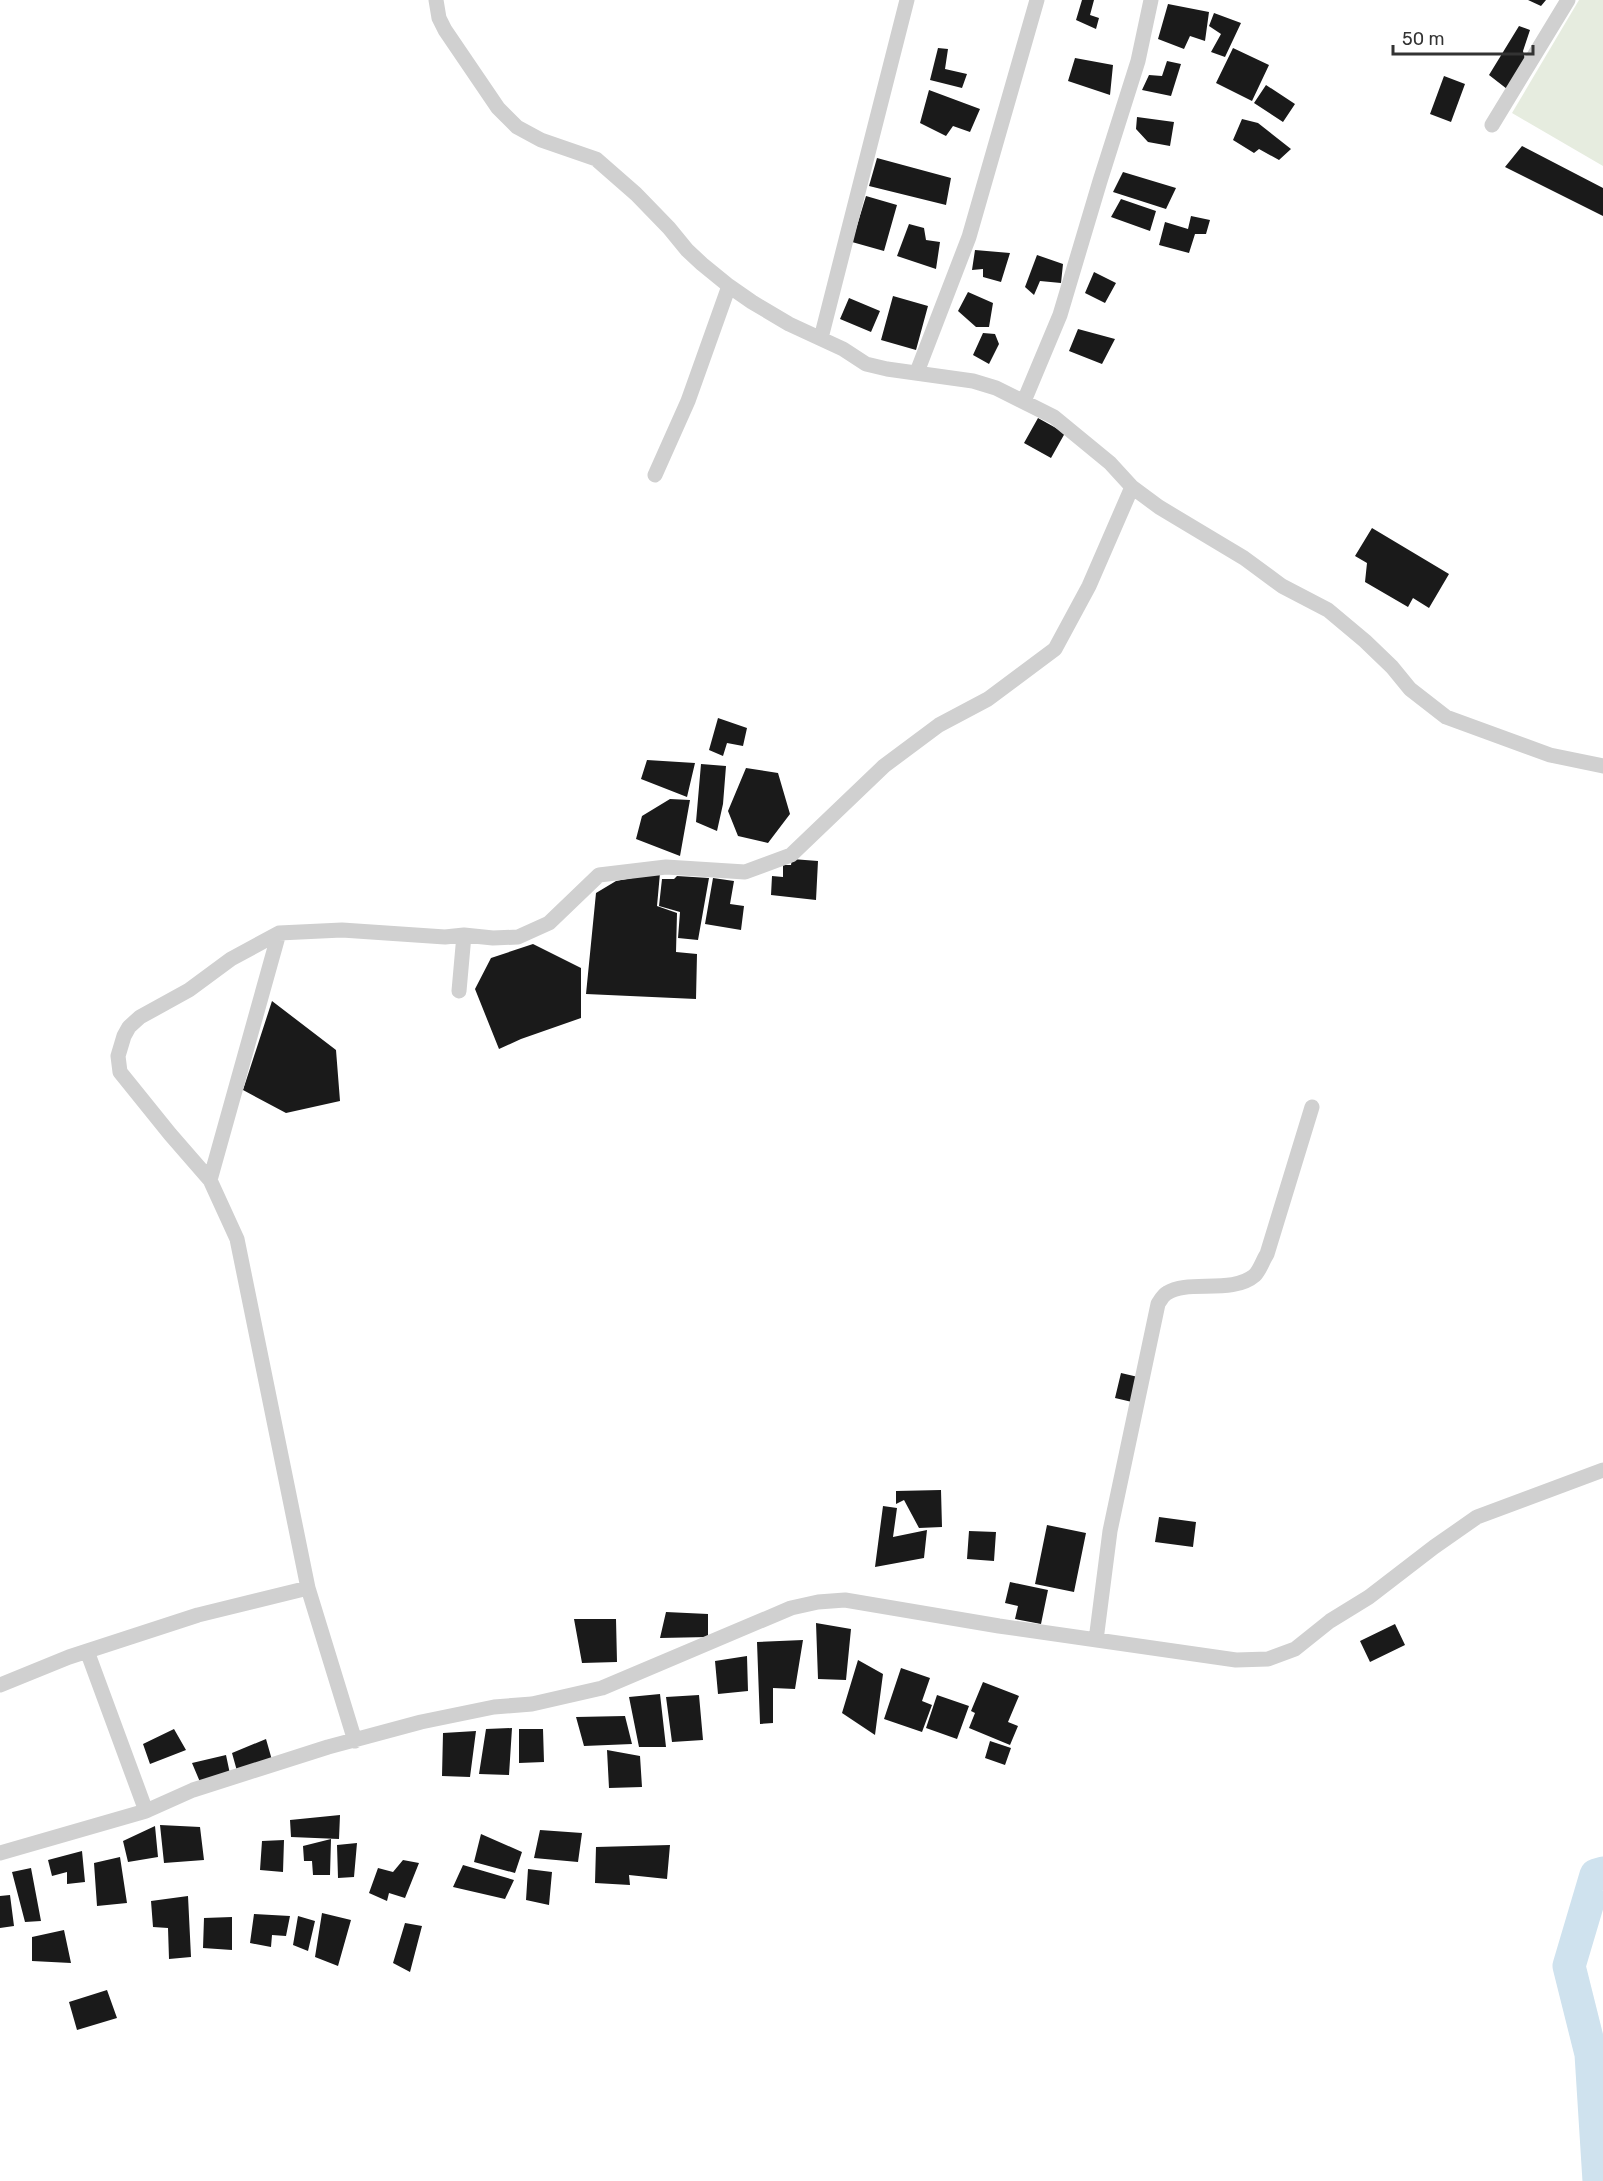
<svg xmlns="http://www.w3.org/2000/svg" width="1603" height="2181" viewBox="0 0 1603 2181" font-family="Rubik,sans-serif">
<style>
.green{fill:#e6ecdf}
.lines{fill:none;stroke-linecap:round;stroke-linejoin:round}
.river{stroke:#cfe2ee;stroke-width:33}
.building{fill:#1a1a1a}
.street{stroke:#d0d0d0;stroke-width:15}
</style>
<rect width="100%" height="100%" fill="#fff"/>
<!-- green -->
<path class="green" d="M1579 0H1603V166L1512 113Z"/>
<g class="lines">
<!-- river -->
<path class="river" d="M1599 2181 1591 2054 1569 1966 1596 1875 1603 1873"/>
</g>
<!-- building -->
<path class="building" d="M1082 0H1094L1090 15 1099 18 1096 29 1076 20Z
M1528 0H1546L1541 6Z
M1168 4 1209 12 1205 41 1190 36 1184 49 1158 39Z
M1214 13 1241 23 1225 57 1211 52 1221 34 1209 26Z
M1519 26 1530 30 1523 51 1526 63 1507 89 1489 75Z
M938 48 948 49 945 69 967 74 962 88 930 80Z
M1233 48 1269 65 1252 101 1216 83Z
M1075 58 1113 65 1110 95 1068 81Z
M1167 61 1181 64 1171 96 1142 90 1149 75 1162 76Z
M1444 76 1465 84 1451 122 1430 114Z
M1266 85 1295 104 1283 122 1254 103Z
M929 90 980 109 970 132 953 126 946 136 920 123Z
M1137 117 1174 122 1170 146 1148 142 1136 129Z
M1242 119 1258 123 1291 149 1279 160 1259 149 1254 153 1233 140Z
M1522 146 1603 188V216L1505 167Z
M877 158 951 178 946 205 869 186Z
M1123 172 1176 188 1166 209 1113 192Z
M866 196 897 205 884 251 852 242Z
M1121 199 1156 211 1150 231 1111 217Z
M1191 216 1210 220 1206 234H1195L1189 253 1159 245 1165 222 1188 229Z
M909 224 924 228 926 240 940 242 936 269 897 256Z
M975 250 1010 253 1001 282 983 277V269L972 270Z
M1037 255 1063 264 1061 283 1040 281 1034 295 1025 287Z
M1094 272 1116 283 1105 303 1085 293Z
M968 292 993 303 989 327H976L958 311Z
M893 296 928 306 916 350 881 340Z
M849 298 880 311 871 332 840 319Z
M1078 329 1115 339 1102 364 1069 351Z
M983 333 995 334 999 344 989 364 973 355Z
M1038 418 1065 433 1051 458 1024 443Z
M1372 528 1449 574 1429 608 1413 598 1408 607 1365 582 1367 563 1355 556Z
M718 718 747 728 743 746 727 743 723 756 709 750Z
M647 760 695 763 687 797 641 779Z
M701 764 726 766 723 804 717 831 696 822Z
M746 768 778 773 790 814 768 843 738 836 728 811Z
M670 799 690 800 680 856 636 839 642 816Z
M792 859 818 861 816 900 771 895 772 876 783 877V865H791Z
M660 873 657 906 677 913 676 952 697 954 696 999 586 994 596 893 616 881Z
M677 876 709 878 698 940 678 938 680 912 659 906 662 879H674Z
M713 878 734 881 730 904 744 906 741 930 705 924Z
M533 944 581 968V1018L521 1039 499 1049 475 989 491 958Z
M272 1001 336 1050 340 1101 286 1113 243 1090Z
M1121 1373 1138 1377 1132 1402 1115 1398Z
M941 1490 942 1527 919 1528 904 1500 896 1504V1491Z
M883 1506 897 1508 893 1537 927 1530 924 1558 875 1567Z
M1159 1517 1196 1522 1193 1547 1155 1542Z
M1047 1525 1086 1533 1074 1592 1035 1584Z
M969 1531 996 1532 994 1561 967 1559Z
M1010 1582 1048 1590 1041 1624 1015 1619 1018 1606 1005 1603Z
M666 1612 708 1614V1637L660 1638Z
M574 1619H616L617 1662 582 1663Z
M816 1623 851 1629 846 1680 818 1679Z
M1395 1624 1405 1645 1370 1662 1360 1641Z
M803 1640 795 1689 773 1688V1723L760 1724 757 1642Z
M747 1656 748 1691 718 1694 715 1661Z
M858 1660 883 1674 875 1735 842 1713Z
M901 1668 930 1678 922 1701 932 1705 922 1732 884 1719Z
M983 1682 1019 1696 1008 1722 1018 1726 1010 1745 969 1728 975 1713 971 1711Z
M660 1694 666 1747H639L629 1697Z
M699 1695 703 1740 672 1742 666 1697Z
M937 1695 969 1706 957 1739 926 1728Z
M625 1716 632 1744 584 1746 576 1717Z
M512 1728 509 1775 479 1774 486 1729Z
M174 1729 186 1750 150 1764 143 1744Z
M519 1729H543L544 1762 519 1763Z
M476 1731 470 1777 442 1776 443 1733Z
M266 1739 272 1760 237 1771 232 1753Z
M990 1741 1011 1748 1005 1765 985 1758Z
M607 1750 640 1756 642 1787 609 1788Z
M226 1755 230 1774 200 1782 192 1763Z
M340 1815 339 1839 291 1837 290 1820Z
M160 1825 200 1827 204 1860 164 1863Z
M155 1826 158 1857 128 1862 123 1841Z
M540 1830 582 1833 578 1862 534 1858Z
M481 1834 522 1852 515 1873 474 1862Z
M331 1839 330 1875H313L312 1861H304L303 1846Z
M284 1840 283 1872 260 1870 262 1841Z
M357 1843 354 1877 338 1878 337 1845Z
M670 1845 667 1879 629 1875 630 1885 595 1883 596 1847Z
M82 1851 85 1882 67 1884V1872L52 1876 48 1860Z
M120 1857 127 1903 97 1906 94 1863Z
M403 1860 419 1863 405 1898 389 1893 387 1901 369 1893 378 1868 393 1872Z
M463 1865 514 1880 505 1899 453 1887Z
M31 1868 41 1921 25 1922 12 1872Z
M528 1869 552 1872 549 1905 526 1900Z
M10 1895 14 1926 0 1928V1896Z
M188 1896 191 1957 169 1959 168 1928 153 1927 151 1901Z
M322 1913 351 1920 338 1966 315 1957Z
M254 1914 290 1916 286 1936 272 1935 271 1947 250 1943Z
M298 1916 315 1921 308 1951 293 1945Z
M232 1917V1950L203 1948 204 1918Z
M405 1923 422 1926 410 1972 393 1963Z
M64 1930 71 1963 32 1961V1937Z
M107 1990 117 2018 77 2030 69 2002Z"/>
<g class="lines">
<!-- street -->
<path class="street" d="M436 0 439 18 445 30 498 108 517 127 541 140 596 159 636 194 669 228 687 250 702 264 729 286 752 302 789 324 843 349 866 364 887 369 973 381 996 388 1054 417 1110 463 1132 487 1159 507 1244 558 1282 586 1328 610 1365 641 1392 667 1410 689 1446 717 1550 755 1603 766
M1492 125 1568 0
M821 338 907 0
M917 372 969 237 1037 0
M1024 401 1060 315 1100 181 1138 61 1151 0
M655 475 688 401 729 286
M459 991 464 935
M210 1180 279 933
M1096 1640 1110 1531 1158 1304C1160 1301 1163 1295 1167 1293 1188 1279 1232 1295 1255 1275 1260 1270 1263 1260 1267 1254L1312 1107
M87 1651 146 1811
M0 1685 69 1657 198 1615 308 1588
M355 1741 308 1588 237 1239 210 1180 170 1134 120 1072 118 1056 124 1036 129 1027 140 1017 189 990 231 959 279 933 342 930 445 937 464 935 493 938 518 937 549 923 599 875 666 867 745 872 791 855 884 766 939 725 988 699 1055 649 1089 586 1132 487
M0 1853 146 1811 193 1790 328 1747 421 1722 494 1707 532 1704 602 1688 791 1608 818 1602 845 1600 999 1626 1236 1660 1268 1659 1295 1649 1330 1621 1369 1597 1434 1547 1477 1517 1603 1470"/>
</g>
<!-- scale -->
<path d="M1393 45v9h140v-9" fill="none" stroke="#333333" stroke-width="3"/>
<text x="1402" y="45" font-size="18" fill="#333333" stroke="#ffffff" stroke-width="4.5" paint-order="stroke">50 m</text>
</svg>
